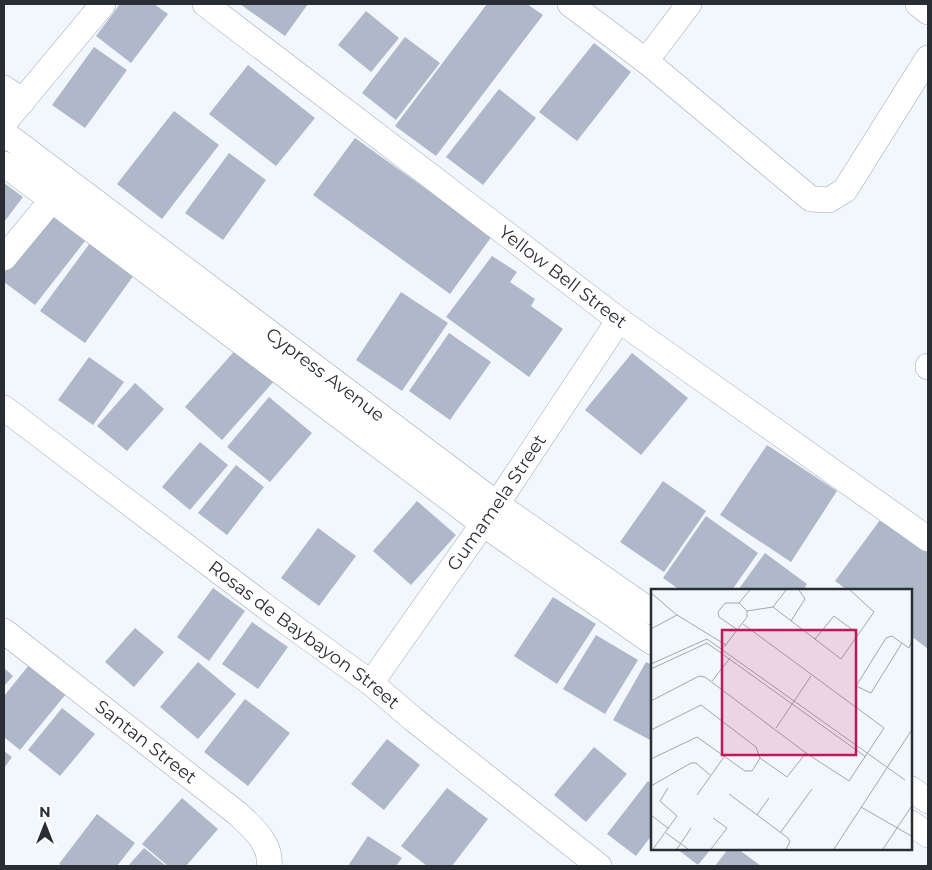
<svg xmlns="http://www.w3.org/2000/svg" width="932" height="870" viewBox="0 0 932 870" font-family="Montserrat,sans-serif">
<style>
.building{fill:#aeb8c9}
.lines{fill:none;stroke-linecap:round;stroke-linejoin:round}
.minor-casing{stroke:#9ca7b7;stroke-width:26}
.minor{stroke:#fff;stroke-width:25}
.labels{text-anchor:middle;stroke-width:4;stroke-linejoin:round;paint-order:stroke}
.street-label{font-size:18px;fill:#292d34;stroke:#fff}
.inset-road{fill:none;stroke:#a2a6ad;stroke-width:1}
.view{fill:#c2185b;fill-opacity:0.15;stroke:#c2185b;stroke-width:2.5}
.inset-edge{fill:none;stroke:#292d34;stroke-width:2.5}
</style>
<rect width="100%" height="100%" fill="#f2f6fd"/>
<!-- building -->
<path class="building" d="M120 4H154L168 14 131 63 96 36Z
M240 4H308L285 36Z
M487 4H527L543 15 436 156 395 126Z
M366 11 399 38 371 72 338 45Z
M405 37 440 63 396 120 362 93Z
M594 43 631 72 577 141 539 112Z
M94 47 127 70 85 128 52 105Z
M248 65 315 118 276 166 209 114Z
M499 89 536 118 483 185 446 157Z
M174 111 219 145 162 219 117 184Z
M355 138 492 236 450 294 313 195Z
M229 153 266 180 223 240 185 213Z
M4 183 23 197 4 222Z
M45 211 85 241 35 305 4 282V265Z
M90 243 134 275 85 343 40 311Z
M492 256 517 272 510 282 535 299 531 306 563 329 529 377 446 317Z
M401 292 448 323 402 391 356 360Z
M449 333 491 362 450 420 409 391Z
M238 347 275 380 222 440 185 407Z
M632 353 688 398 641 455 585 410Z
M89 357 124 382 93 425 58 400Z
M135 383 164 409 127 451 97 426Z
M269 397 312 433 270 482 227 447Z
M200 442 228 465 190 510 162 487Z
M767 445 837 491 791 562 720 515Z
M236 465 264 487 227 535 198 513Z
M663 481 706 511 664 572 620 542Z
M417 501 456 535 411 585 373 551Z
M706 516 758 553 732 590H680L663 578Z
M883 516 928 549V649L911 636V590H847L835 581Z
M318 528 356 556 319 606 281 578Z
M765 553 807 584 803 590H738Z
M213 588 245 611 209 661 177 637Z
M553 597 596 624 557 684 514 656Z
M252 622 288 647 258 689 222 664Z
M135 628 164 652 134 687 105 662Z
M596 635 638 660 605 714 563 689Z
M198 662 236 694 198 739 160 707Z
M646 662 652 665V738L650 740 613 720Z
M29 665 66 694 20 750 4 737V696Z
M4 668 13 676 4 686Z
M245 699 290 733 248 786 204 752Z
M62 708 95 734 60 776 28 750Z
M387 739 420 765 384 810 351 784Z
M594 747 627 774 586 822 554 795Z
M4 751 12 757 4 768Z
M648 781 652 784V835L636 856 607 834Z
M447 788 488 819 452 866H427L401 846Z
M182 798 218 829 186 866H168L142 844Z
M97 814 135 843 117 866H62L59 864Z
M368 836 402 858 396 866H348Z
M144 848 166 866H128Z
M677 849H711L698 865Z
M728 849H738L761 866H715Z"/>
<g class="lines">
<!-- minor casing -->
<g class="minor-casing">
<g id="minor">
<path id="s1" d="M205 4 623 323 928 539"/>
<path d="M570 4 646 61 811 199 829 200 845 190 928 58"/>
<path d="M918 4 928 12"/>
<path d="M646 61 689 4"/>
<path d="M4 88 23 101"/>
<path d="M4 123 103 4"/>
<path id="s2" d="M4 133 497 504 652 612"/>
<path d="M4 164 483 524 652 642"/>
<path d="M4 258 51 201 57 186"/>
<path d="M928 366V367"/>
<path id="s3" d="M4 408 270 610 371 683 413 719 599 866"/>
<path id="s4" d="M4 631 238 814C253 828 272 844 269 866"/>
<path id="s5" d="M371 683 497 504 619 320"/>
<path d="M911 789 928 801"/>
<path d="M911 823 928 835"/>
</g>
</g>
<!-- minor -->
<use href="#minor" class="minor"/>
</g>
<g class="labels">
<!-- street labels -->
<g class="street-label">
<text dy="6" stroke="none"><textPath href="#s1" startOffset="450">Yellow Bell Street</textPath></text>
<text dy="6" stroke="none"><textPath href="#s2" startOffset="402">Cypress Avenue</textPath></text>
<text dy="6" stroke="none"><textPath href="#s5" startOffset="220">Gumamela Street</textPath></text>
<text dy="6" stroke="none"><textPath href="#s3" startOffset="376">Rosas de Baybayon Street</textPath></text>
<text dy="6" stroke="none"><textPath href="#s4" startOffset="180">Santan Street</textPath></text>
</g>
</g>
<!-- overview -->
<g transform="translate(651 589)">
<rect width="261" height="261" fill="#f2f6fd"/>
<path class="inset-road" d="M0 4 26 26 75 56M122 18 190 70 223 23 199 1M96 22 122 18 135 1M140 32 154 10 148 1M0 40 26 26M87 41 68 28 67 23 74 14H88L99 1M164 50 183 27 207 45M251 54 220 104 205 97 235 49 241 47 258 59 262 48M73 58 96 28V22L88 14M0 75 56 50 254 191M0 80 56 54 215 168M61 92 79 69M0 112 48 87 54 88 155 164 198 192 233 139 92 35M125 139 160 87M0 141 50 116 105 158 109 169M109 169 136 188 155 164M0 170 46 148 94 182H101L109 169M0 197 40 174H45L59 186M78 205 137 249 139 253 135 260M46 206 73 168M210 218 262 248M0 226 18 240M106 226 118 209M15 244 37 260M129 244 161 200M2 260 26 227 9 212 17 199M26 260 40 239M60 260 76 239 62 229M183 260 262 139M232 260 262 215"/>
<path class="view" d="M71 41H205V166H71Z"/>
<rect width="261" height="261" class="inset-edge"/>
</g>
<!-- border -->
<rect width="932" height="870" fill="none" stroke="#292d34" stroke-width="10"/>
<!-- north arrow -->
<g transform="translate(45 825)" stroke="#ffffff" stroke-width="4" paint-order="stroke">
<path d="M0-4L9 19L0 12L-9 19Z" fill="#292d34"/>
<text y="-8" font-size="14" font-weight="bold" text-anchor="middle" fill="#292d34">N</text>
</g>
</svg>
